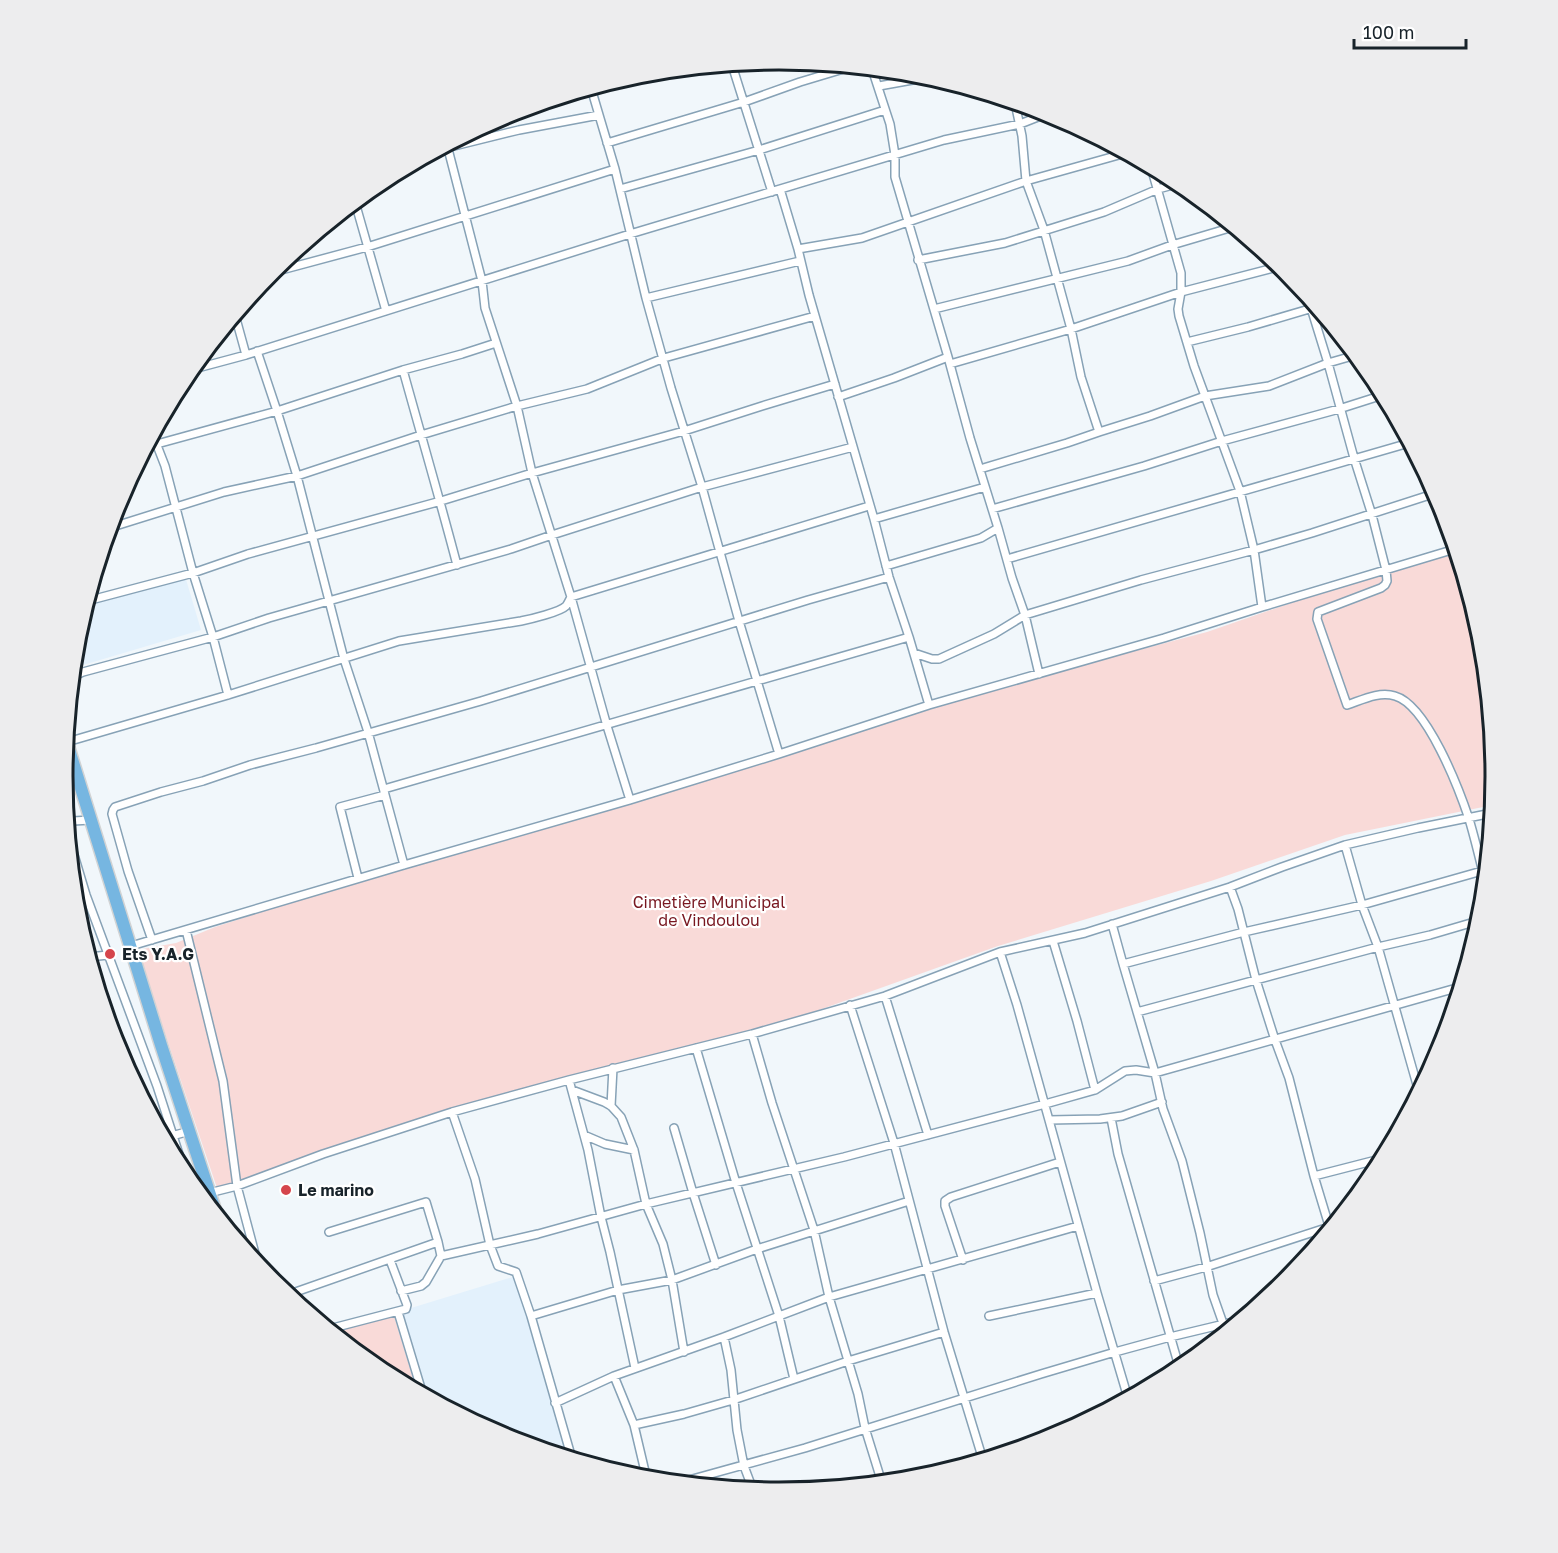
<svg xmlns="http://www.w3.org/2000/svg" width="1558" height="1553" viewBox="0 0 1558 1553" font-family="'Golos Text',sans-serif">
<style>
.built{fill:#e3f1fc}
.green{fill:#f9dad8}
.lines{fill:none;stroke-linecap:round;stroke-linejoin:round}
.street-casing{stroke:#87a2b6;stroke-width:10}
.highway-casing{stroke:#d1d3d4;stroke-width:15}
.street{stroke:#fff;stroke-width:7}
.highway{stroke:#76b6e1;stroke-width:12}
.poi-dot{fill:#d5454c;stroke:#fff;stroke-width:2}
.labels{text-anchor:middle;stroke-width:4.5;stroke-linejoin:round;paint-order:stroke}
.park-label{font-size:16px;fill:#781720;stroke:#fff}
.poi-label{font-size:16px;font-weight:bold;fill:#18232a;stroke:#fff;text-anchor:start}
.rim{fill:none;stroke:#18232a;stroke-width:3}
</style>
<rect width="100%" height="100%" fill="#f1f7fb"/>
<!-- built -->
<path class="built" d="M185 576 201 630 73 668 76 636 85 606Z
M516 1276 571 1459 504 1438 423 1395 398 1312Z"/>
<!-- green -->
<path class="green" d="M1457 554 1482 637 1495 777 1493 805 1345 835 1211 881 998 946 752 1034 452 1112 218 1191 137 950 176 943 215 927 434 856 701 778 929 705 1207 632 1386 570Z
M393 1313 417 1392 381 1372 330 1331Z"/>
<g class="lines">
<!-- street casing -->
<g class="street-casing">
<path id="street" d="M732 65 772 192
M872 69 890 124 895 155V177L948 357 970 438 998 528 1012 578 1025 615 1039 674
M879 86 929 77
M591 88 615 169 646 298 671 388 702 487 739 621 779 754
M1015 103 1022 136 1026 181 1044 230 1071 329 1081 377 1099 432
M607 143 744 102 800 82 850 67
M447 145 482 281 485 308 517 406 532 473 571 597 607 726 630 800
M438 150 519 130 599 115
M1151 167 1181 273V292L1178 309 1179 316 1194 366 1240 491 1254 550 1262 607
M620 189 759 150 885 110
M780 189 798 249 809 295 874 519 889 577 909 637 929 705
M355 202 386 311
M798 249 862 238 1026 181 1126 153
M918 260 1005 243 1104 212 1158 189 1180 183
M270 273 367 247 615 169
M1307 295 1328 363 1354 458 1372 515 1386 570 1387 581 1385 585 1381 588 1318 612 1317 619 1347 705C1362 700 1379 691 1395 696 1427 705 1459 789 1469 819 1475 839 1480 860 1485 881
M646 298 800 261
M934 309 1128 261 1172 245 1233 227
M235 315 246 355
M1187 342 1248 327 1316 307
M257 351 277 411 297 476 344 659 368 732 404 865
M950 364 1071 329 1181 292 1281 266
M190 370 246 355 630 234 944 140 1020 124 1048 113
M403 370C421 435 440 500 457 565
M838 397 894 378 948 357
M153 435 165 466 193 573 213 637 228 695
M146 447 277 411 403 370 462 354 496 343
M980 469 1067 443 1099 432 1150 416 1205 396 1269 386 1328 363 1356 355
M992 509 1144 466 1222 441 1339 409 1383 395
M874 519 985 487
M109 528 224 492 297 476 421 435 517 406 587 389 664 358 815 316
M1007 559 1409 443
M886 566 981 538 998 528
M87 601 193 573 248 554 441 501 532 473 684 431 762 406 835 384
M914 653 932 659H939L994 634 1025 615 1141 580 1254 550 1312 533 1436 493
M72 677 83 672 213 637 269 618 511 549 552 535 702 487 853 447
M67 742 228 695 399 641 521 621C531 619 560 612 566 606 567 605 570 599 571 597L869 506
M384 789 909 637
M68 828 73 821 91 820
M68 835 86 895 157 1086 187 1179
M1345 845 1362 905 1378 947 1419 1092
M358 878 340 807 385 795
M1230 887 1238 909 1256 980 1275 1040 1289 1078 1314 1176 1330 1229
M74 899 86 895
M1112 924 1123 964 1155 1073 1163 1109 1182 1161 1200 1233 1213 1295 1226 1332
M186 930 223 1081 237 1186 258 1265
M152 940 128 871 112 814 113 810 115 807 161 792 203 781 250 765 316 748 481 701 808 600 889 577
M1053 941 1077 1021 1095 1090
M131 946 404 865 630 800 779 754 929 705 1164 638 1262 607 1455 549
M1000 952 1017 1005 1097 1293 1128 1398
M89 957 108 955
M1123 964 1244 932 1362 905 1482 871
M885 996 928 1135
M850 1005 894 1143 944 1332 983 1460
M1137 1012 1378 947 1430 935 1481 920
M752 1034 772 1103 814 1230 829 1297 858 1394 865 1428 882 1483
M696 1048 736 1183 779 1316 794 1379
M569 1080 588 1150 601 1217 610 1252 635 1368
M572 1090 604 1102 611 1106 621 1117 634 1150 646 1204 663 1244 672 1280 684 1352
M611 1106 613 1068
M452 1112 475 1179 490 1245 498 1266 516 1272 531 1316 572 1459
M1111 1118 1118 1154 1180 1370
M1049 1120 1100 1119 1122 1116 1162 1102
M674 1128 693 1193 716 1265
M584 1135 605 1144 634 1150
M164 1138 190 1131
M1314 1176 1384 1158
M209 1193 237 1186 323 1154 452 1112 569 1080 752 1034 885 996 1000 952 1085 933 1230 887 1282 867 1345 845 1418 828 1492 813
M329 1232 426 1202 438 1242 441 1256
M963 1260 945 1206V1201L951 1197 1060 1162
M1154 1281 1206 1267 1332 1226
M401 1291 421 1286 426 1282 441 1256 538 1234 646 1204 844 1157 1045 1104 1095 1090 1125 1071 1136 1070 1155 1073 1460 987
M287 1295 438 1242
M398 1312 423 1395
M531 1316 618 1290 672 1280 757 1249 909 1201
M989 1316 1097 1293
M329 1329 406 1309 407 1305 390 1260
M724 1337 731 1370 737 1430 744 1466 753 1490
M614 1376 634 1425 647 1480
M555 1403 614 1376 724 1337 829 1297 1078 1226
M634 1425 684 1414 733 1400 848 1361 944 1332
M1031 1445 1030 1440 1058 1436
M678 1483 805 1448 1041 1374 1115 1352 1170 1337 1241 1320"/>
</g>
<!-- highway casing -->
<g class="highway-casing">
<path id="highway" d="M66 740 161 1045 217 1216"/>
</g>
<!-- street -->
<use href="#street" class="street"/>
<!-- highway -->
<use href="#highway" class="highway"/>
</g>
<!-- markers -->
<g class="poi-dot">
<circle cx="110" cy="954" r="6"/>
<circle cx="286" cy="1190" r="6"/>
</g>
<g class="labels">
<!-- park labels -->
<g class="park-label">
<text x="709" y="908">Cimetière Municipal<tspan x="709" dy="18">de Vindoulou</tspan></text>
</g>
<!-- poi labels -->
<g class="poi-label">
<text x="122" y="960">Ets Y.A.G</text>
<text x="298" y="1196">Le marino</text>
</g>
</g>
<!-- crop -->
<path d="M0 0H1558V1553H0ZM73 776a706 706 0 1 1 1412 0a706 706 0 1 1-1412 0Z" fill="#ededee" fill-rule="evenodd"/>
<path class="rim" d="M73 776a706 706 0 1 1 1412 0a706 706 0 1 1-1412 0Z"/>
<!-- scale -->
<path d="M1354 39v9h112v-9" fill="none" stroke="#18232a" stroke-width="3"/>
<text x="1363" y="39" font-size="18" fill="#18232a" stroke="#ffffff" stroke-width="4.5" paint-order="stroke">100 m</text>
</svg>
